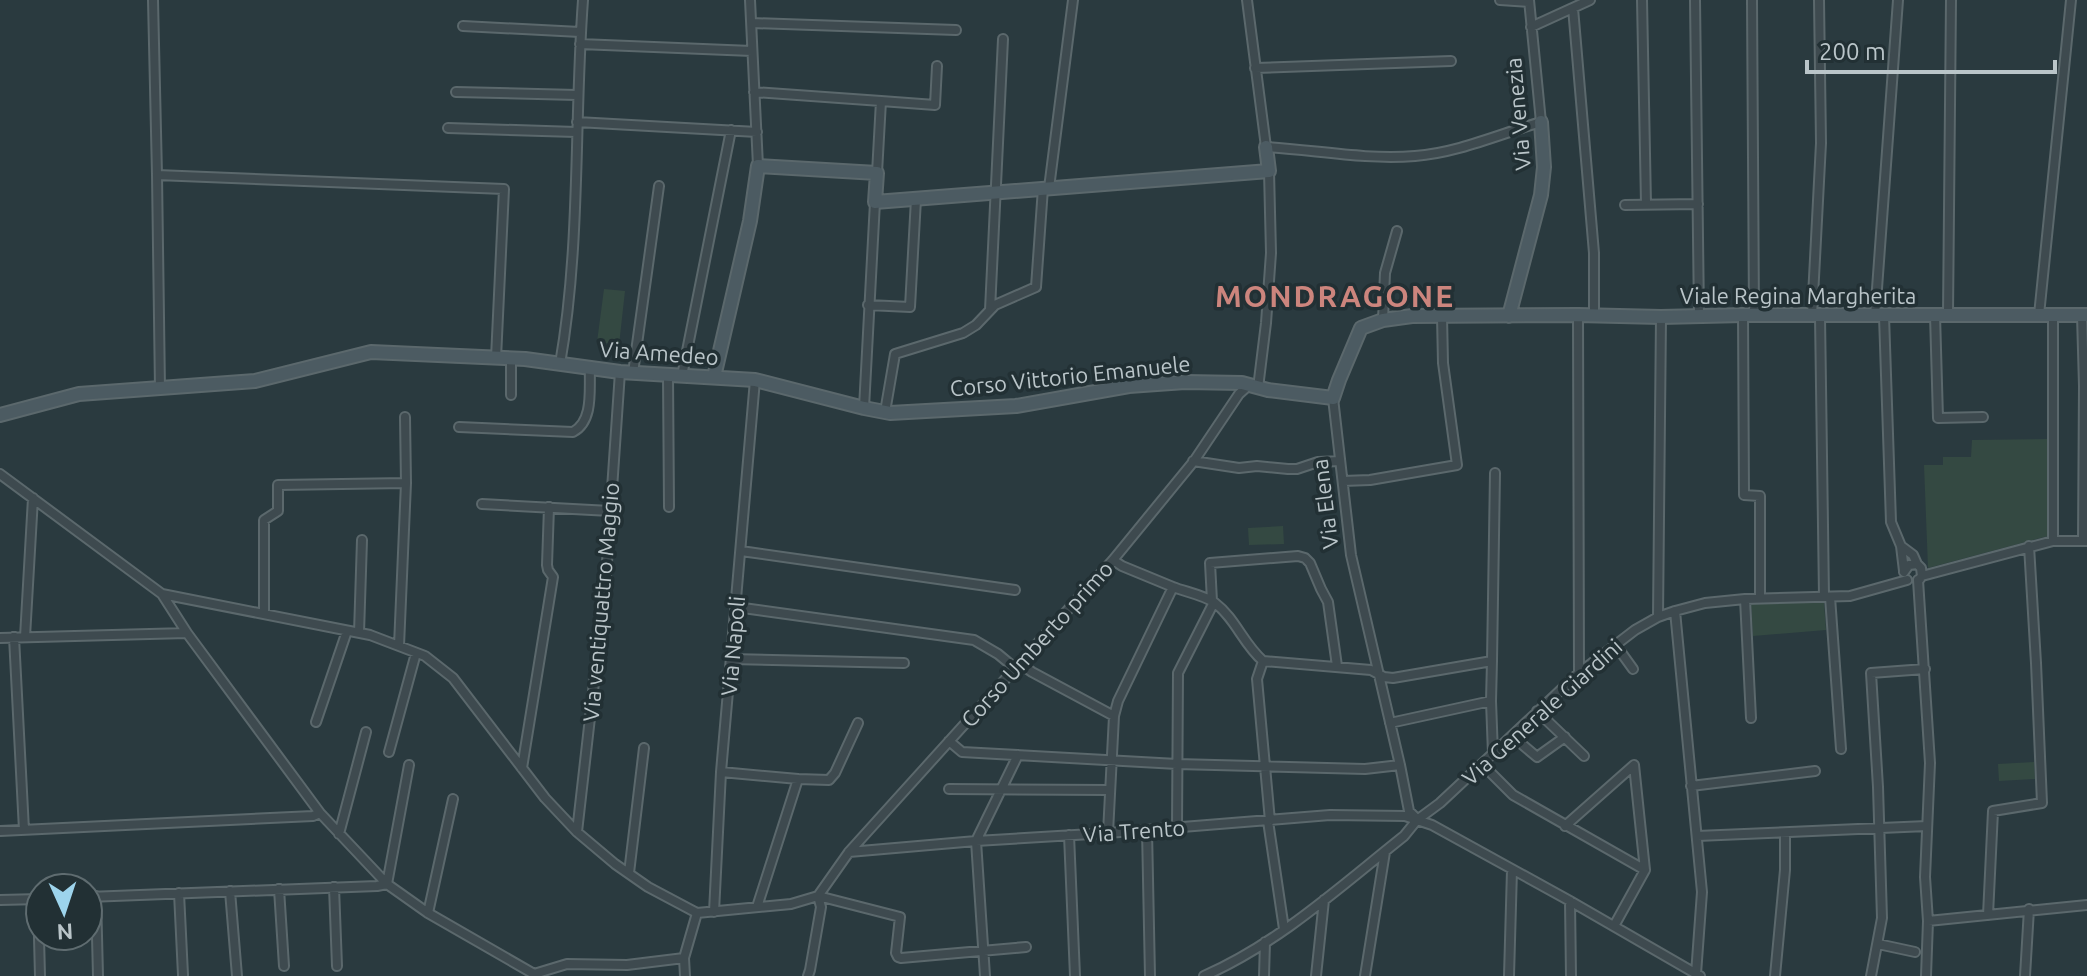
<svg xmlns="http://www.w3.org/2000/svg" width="2087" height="976" viewBox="0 0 2087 976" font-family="Ubuntu,sans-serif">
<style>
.green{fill:#344942}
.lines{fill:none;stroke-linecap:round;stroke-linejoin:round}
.street-casing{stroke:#5b686c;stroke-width:12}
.secondary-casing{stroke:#5b686c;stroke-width:16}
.street{stroke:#3e4a4f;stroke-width:8}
.secondary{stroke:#4c5b62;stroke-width:12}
.labels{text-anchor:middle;stroke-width:7;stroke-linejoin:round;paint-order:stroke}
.street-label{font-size:22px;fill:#bac5c9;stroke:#223034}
.district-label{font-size:30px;font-weight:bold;letter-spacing:2px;fill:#cc857d;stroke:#223034}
</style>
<rect width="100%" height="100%" fill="#2a3a3f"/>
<!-- green -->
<path class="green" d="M604 289 625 291 619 345 597 342Z
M2048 439V536L1928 568 1924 465H1943V457H1971L1972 440Z
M1283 526 1284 544 1249 545 1248 528Z
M1751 602 1824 603 1826 630 1753 636Z
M2034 762 2035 779 1999 781 1998 764Z"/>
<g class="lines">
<!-- street casing -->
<g class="street-casing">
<path id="street" d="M153 0 157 175 504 189 496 358
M750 0 758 166
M1247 0 1266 147C1316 150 1365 160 1415 156 1457 153 1500 134 1541 122L1529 0
M1500 0 1529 2
M1642 0 1646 204
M1695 0 1699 316
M1752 0 1754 315
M1573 8 1594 253V316
M752 23 956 30
M463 26 580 32
M1531 27 1590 0
M580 44 752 51
M1255 68 1451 61
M456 92 577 95
M754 92 881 101 877 173
M881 101 935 105 937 66
M577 122 757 132
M448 128 576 132
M157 175 160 389
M1049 188 1073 0
M1625 205 1698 204
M868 305 910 307 916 199
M990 310 1003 39
M1578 315 1579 673
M1743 315 1744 495 1760 496V598
M1935 315 1938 418 1983 417
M1948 315 1951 0
M2039 315 2071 0
M2053 315V541
M2082 315 2084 386 2083 540
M1812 316 1821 143 1819 0
M1820 316 1824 596
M1875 316 1898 0
M1884 316 1891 522 1901 546 1904 571
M1383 320 1385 273 1397 231
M511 359V395
M560 364C581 244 574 121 583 0
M633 373 659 186
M668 376 669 507
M682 376 731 130
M1258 388 1266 323 1271 253 1269 171
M1333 398 1351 555 1400 765 1409 811 1417 819
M864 408 875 202
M885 412 895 354 963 333 976 325 995 305 1036 287 1043 188
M459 427 573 432C594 421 589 389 590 369
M1193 461 1239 468 1257 466 1288 469H1297L1318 462 1340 461
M0 474 162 594 187 633 320 813 387 884 428 913 534 974
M1343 481 1370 480 1457 465 1443 363 1442 316
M482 504 610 511
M1901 546 1913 555 1917 564 1921 568 1922 576 1919 580
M741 551 1015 590
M1904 572 1909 565 1917 564
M1922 576 2053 541H2086
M1918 580 1930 763 1925 877 1928 921 1926 976
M1173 587C1186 592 1204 595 1215 603 1235 618 1244 645 1263 661L1371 670 1384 677 1393 678 1492 661 1491 701 1493 754
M162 594 370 635 425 656 453 678 545 798 577 832 615 864 648 887 697 913 791 904 818 896
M1830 597 1841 749
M1745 599 1751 718
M1212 601 1210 563 1298 556 1305 558 1310 563 1321 589 1328 602 1337 666
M736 607 974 640 998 654 1015 668
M1675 611 1702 892 1696 974
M264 614V520L278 511V485L406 483
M1658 617 1661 317
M359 633 362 540
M14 637 24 830
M25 637 33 498
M0 638 187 633
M1615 644 1633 669
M399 646 406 483 405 417
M731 659 904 663
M1263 661 1257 679 1270 821
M1492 661 1495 473
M1019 663 1032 672 1114 716
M1537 711 1584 756
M316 722 347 631
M1390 723 1491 701
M1512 736 1537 757 1565 737
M949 741 962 752 1177 764 1365 769 1400 765
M389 752 416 653
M1482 764 1513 795 1645 870 1614 926
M522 768 553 577 548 570 547 565 549 507
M721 772 798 779 757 907
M798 779 829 780 835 773 858 723
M1691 786 1815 771
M949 789 1108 790
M1268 821 1284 929
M1565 826 1634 765 1645 870
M1177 828 1178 673 1214 602
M1147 830 1150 976
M0 831 313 816 320 813
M577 832 606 577 620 372
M1108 833 1114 716 1118 701 1173 587 1122 566 1113 560
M339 834 366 732
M1069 835 1075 976
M1697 836 1927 826
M849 852 976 841 1108 833 1330 815 1405 816 1432 825 1570 901 1700 976
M629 873 644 748
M334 887 337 966
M279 889 284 966
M230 891 237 976
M179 893 183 975
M96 896 98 976
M818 896 849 852 1113 560 1194 461 1239 394 1249 385
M818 896 900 917 896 953 898 957 901 958 1026 947
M88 897 377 886 387 884 409 765
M38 899 40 976
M0 900 40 899
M1570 901 1571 976
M714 912 721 772 755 380
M428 913 453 799
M1988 915 1993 811 2042 803 2036 663 2029 546
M1928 921 2087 905
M1878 944 1915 952
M534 976V974L567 964 627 965 684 958
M685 976 684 958 697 913
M808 976 810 970 821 907 818 896
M985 976 976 841 1018 755
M1204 976C1279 943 1341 886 1404 836L1417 820 1440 803 1579 673 1635 630 1658 617 1675 611 1705 603 1745 599 1850 596 1907 580
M1264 976 1265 942
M1316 976 1324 900
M1365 976 1385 852
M1509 976 1512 870
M1775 976 1785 870V833
M1871 976 1882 918 1878 787 1871 673 1925 669
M2025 976 2029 909"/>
</g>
<!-- secondary casing -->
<g class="secondary-casing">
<path id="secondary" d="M1509 316 1541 195 1544 167 1541 122
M714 377 750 221 758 166 877 173 875 202 1269 171 1266 147
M0 415 79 394 255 381 371 352 525 359 620 372 755 380 864 408 890 413 1016 406 1129 386 1185 382 1242 383 1268 390 1333 398 1339 380 1361 328 1383 320 1412 316 1578 315 1661 317 1743 315H2087"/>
</g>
<!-- street -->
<use href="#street" class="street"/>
<!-- secondary -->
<use href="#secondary" class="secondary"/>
</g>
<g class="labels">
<!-- street labels -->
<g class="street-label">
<text transform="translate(1518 114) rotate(-95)" y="8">Via Venezia</text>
<text x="1798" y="304">Viale Regina Margherita</text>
<text transform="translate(659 353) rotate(4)" y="8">Via Amedeo</text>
<text transform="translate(1070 376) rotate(-6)" y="8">Corso Vittorio Emanuele</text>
<text transform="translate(1325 504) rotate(-97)" y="8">Via Elena</text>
<text transform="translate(601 602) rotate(-85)" y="8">Via ventiquattro Maggio</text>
<text transform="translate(1037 644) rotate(-48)" y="8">Corso Umberto primo</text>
<text transform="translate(733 646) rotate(-85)" y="8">Via Napoli</text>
<text transform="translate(1542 712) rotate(-42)" y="8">Via Generale Giardini</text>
<text transform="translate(1134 831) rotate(-4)" y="8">Via Trento</text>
</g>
<!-- district labels -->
<g class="district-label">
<text x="1335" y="307">MONDRAGONE</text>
</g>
</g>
<!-- north arrow -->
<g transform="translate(64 912) rotate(177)"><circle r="38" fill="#223034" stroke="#5f6c70" stroke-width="2"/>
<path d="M0-6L14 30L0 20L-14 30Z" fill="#9dd4ec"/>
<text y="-12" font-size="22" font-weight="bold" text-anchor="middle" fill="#bac5c9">N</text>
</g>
<!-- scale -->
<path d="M1807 60v12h248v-12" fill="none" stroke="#bac5c9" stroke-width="4"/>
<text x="1819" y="60" font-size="24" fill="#bac5c9" stroke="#223034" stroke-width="6" paint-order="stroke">200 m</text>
</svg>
